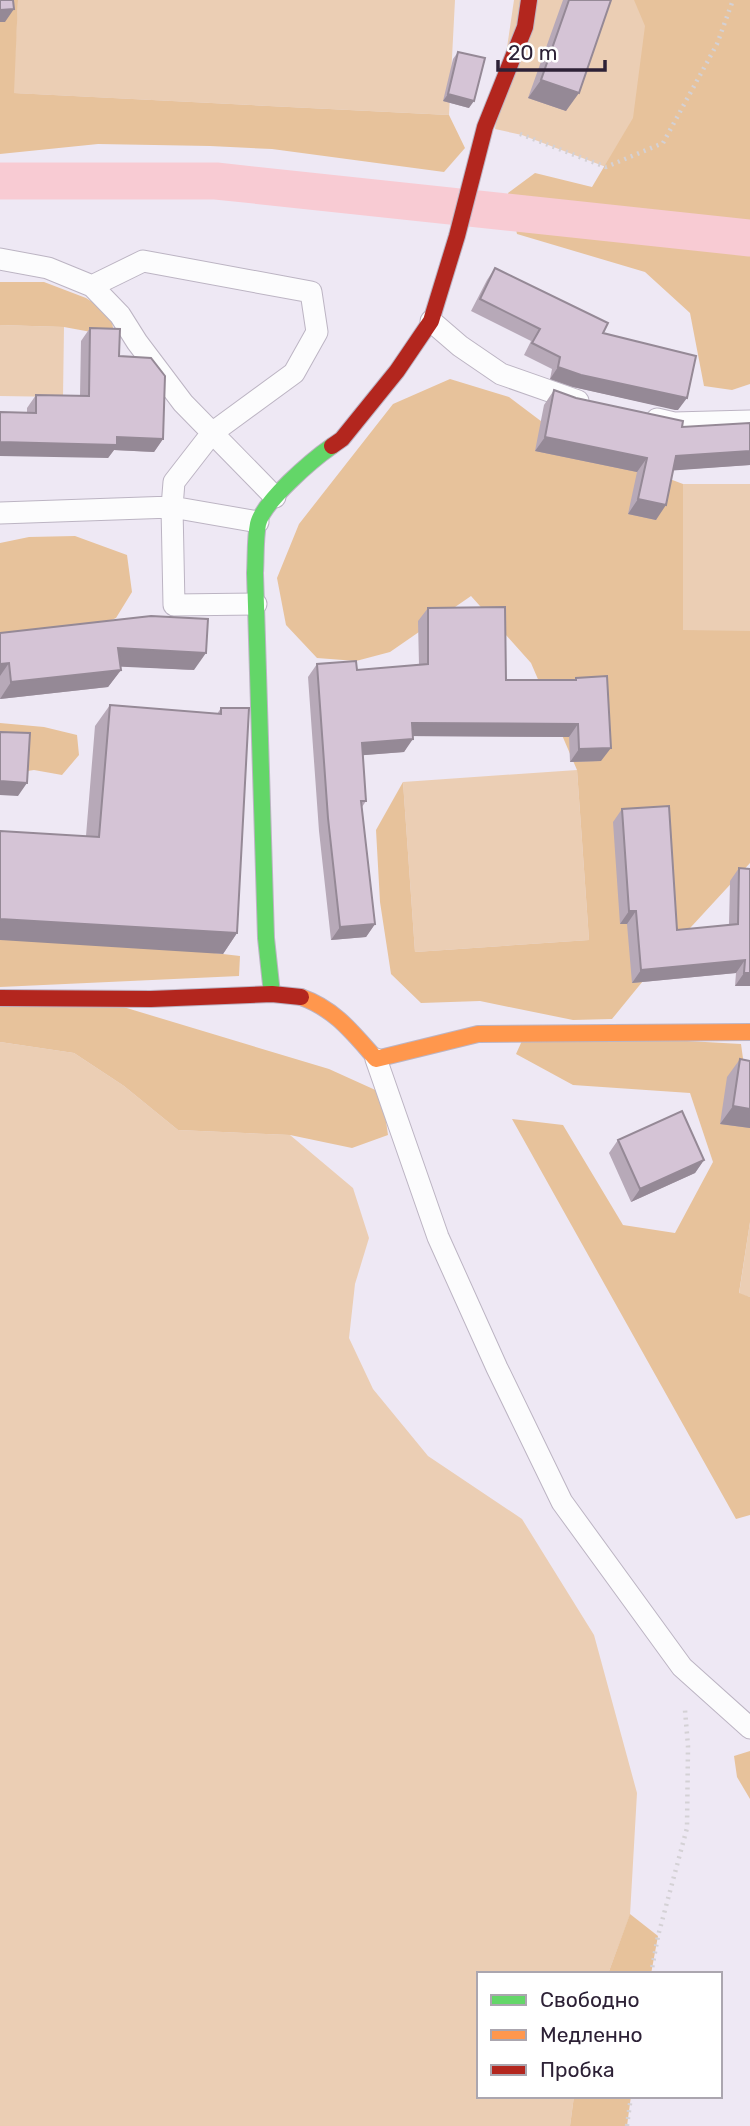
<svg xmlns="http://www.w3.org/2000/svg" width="750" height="2126" viewBox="0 0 750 2126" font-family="Rubik,sans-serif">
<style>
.green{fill:#ebceb4}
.forest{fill:#e7c29b}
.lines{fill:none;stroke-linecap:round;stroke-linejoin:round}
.canal{stroke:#f8cbd3;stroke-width:37}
.lane-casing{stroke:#bcb4c3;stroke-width:23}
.fast-casing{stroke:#bcb4c3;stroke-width:18}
.slow-casing{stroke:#bcb4c3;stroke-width:18}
.jam-casing{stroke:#bcb4c3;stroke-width:18}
.path{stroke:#d4d1d5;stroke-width:4.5;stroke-dasharray:2 5;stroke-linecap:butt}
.lane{stroke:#fcfcfd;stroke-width:21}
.fast{stroke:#63d668;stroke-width:16}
.slow{stroke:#ff974d;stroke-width:16}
.jam{stroke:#b3261e;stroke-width:16}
.wall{fill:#b7a9b8}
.shaded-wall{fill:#958996}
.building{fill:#d5c4d6;stroke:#958996;stroke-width:2}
</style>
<rect width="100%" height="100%" fill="#eee8f4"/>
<!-- green -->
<path class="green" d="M18 0H455L449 115 13 93Z
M514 0H733L606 167 522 135 495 129Z
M0 325 64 327 63 397 0 396Z
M683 484H750V631H683Z
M577 770 589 940 415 952 403 782Z
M0 1042 74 1053 124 1086 178 1130 290 1135 353 1188 369 1238 355 1284 349 1338 373 1389 428 1456 522 1519 594 1635 637 1793 630 1915 608 1974H479V2096H574L570 2126H0Z
M750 1222V1297L739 1294Z"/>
<!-- forest -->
<path class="forest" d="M0 0H18L14 93 449 115 465 148 444 172 272 149 210 146 98 144 0 154Z
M634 0H750V384L732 390 704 386 690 313 645 272 517 234 508 193 535 173 592 187 633 118 645 26Z
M0 282H44L86 298 111 314 113 328 102 334 64 327 0 325Z
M450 379 509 397 566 440 683 484V630L750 631V863L656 965 612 1019 573 1020 480 1001 421 1003 391 974 380 902 376 830 403 782 415 952 589 940 577 770 531 663 471 596 390 652 356 661 317 658 286 625 277 578 299 524 393 404Z
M75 536 127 555 132 592 116 618 6 668 0 682V543L29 537Z
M0 723 44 727 77 735 79 755 62 775 34 770 0 775Z
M0 928 240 956 239 976 0 987Z
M0 1003 120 1006 329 1069 382 1093 388 1135 352 1148 290 1135 178 1130 124 1086 74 1053 0 1042Z
M526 1032 741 1044 750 1109V1222L739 1293 750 1297V1515L736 1519 512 1119 563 1125 623 1225 675 1233 713 1162 690 1093 573 1085 516 1054Z
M750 1751V1799L737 1777 734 1756Z
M630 1914 658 1936 651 1974H608Z
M574 2096H631L627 2126H570Z"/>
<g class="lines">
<!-- canal -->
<path class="canal" d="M0 181H216L750 238"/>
<!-- lane casing -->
<g class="lane-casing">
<path id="lane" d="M0 259 48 268 92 286 120 315 137 342 183 403 275 497
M92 286 143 261 311 292 317 332 294 373 212 433 174 482 172 507 174 605 256 604
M431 321 460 346 501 374 578 401
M657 419 674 423 750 421
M0 513 172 507 258 522
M376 1059 438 1237 497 1368 562 1502 682 1667 750 1728"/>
</g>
<!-- fast casing -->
<g class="fast-casing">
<path id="fast" d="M272 994 266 938 255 573C256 557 255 539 258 524 263 502 312 460 332 446"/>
</g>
<!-- slow casing -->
<g class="slow-casing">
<path id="slow" d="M301 997C335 1009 353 1033 376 1059L478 1034 750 1032"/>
</g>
<!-- jam casing -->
<g class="jam-casing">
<path id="jam" d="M332 446 342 439 397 371 431 321 457 236 485 127 525 27 529 0
M0 998 151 999 272 994 301 997"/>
</g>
<!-- path -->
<path class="path" d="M520 134 606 167 663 143 717 44 733 0
M651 1974 658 1936 687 1828 688 1746 685 1710
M627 2126 631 2096"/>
<!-- lane -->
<use href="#lane" class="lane"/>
<!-- fast -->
<use href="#fast" class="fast"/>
<!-- slow -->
<use href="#slow" class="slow"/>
<!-- jam -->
<use href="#jam" class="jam"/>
</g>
<!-- wall -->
<path class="wall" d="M563 0H611L566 111 528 98Z
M458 52 469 108 443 101 453 59Z
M495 268 603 333 678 410 573 387 550 379 552 369 524 355 531 341 471 311 487 280Z
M90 328 119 356 163 439 154 452 114 450 108 458 27 412V408L36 395 80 396 81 341Z
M554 390 576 398 682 427 750 423V465L673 470 656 520 628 514 637 472 535 451 544 405Z
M428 608 506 680H574L576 678 601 761 570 762 569 737 413 736 404 752 363 755 366 801 362 807 375 924 366 937 331 940 319 831 308 677 317 664 357 670 419 665 418 621Z
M0 633 194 670 120 666 121 670 108 687 0 699Z
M110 705 217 714 221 708 237 933 223 954 86 836 95 726Z
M622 809 677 930 729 925 730 881 739 868 750 986H735L736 973 632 983 627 924H620L613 822Z
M740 1059 750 1128 720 1124 727 1077Z
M618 1140 704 1160 695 1173 631 1202 609 1153Z"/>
<!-- shaded-wall -->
<path class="shaded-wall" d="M14 9 5 22H0V10Z
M541 80 579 93 566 111 528 98Z
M448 94 474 101 469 108 443 101Z
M558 367 687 398 678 410H675L573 387 550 379Z
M117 437 163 439 154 452 114 450 108 458 0 456V442Z
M545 437 647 458 637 472 535 451Z
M750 451V465L666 471 676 456Z
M638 499 666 505 656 520 628 514Z
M118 648 206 653 194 670 106 666Z
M9 663 0 676V664Z
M121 670 108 687 0 699 11 682Z
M412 723 578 724 569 737 403 736Z
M413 739 404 752 353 756 362 743Z
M611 748 601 761 570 762 579 749Z
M0 781 27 783 18 796 0 795Z
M629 911H636L627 924H620Z
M0 919 237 933 223 954 0 940Z
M375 924 366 937 331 940 340 927Z
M745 960 736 973 632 983 641 970Z
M744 973H750V986H735Z
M733 1106 750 1109V1128L720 1124Z
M704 1160 695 1173 631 1202 640 1189Z"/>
<!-- building -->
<path class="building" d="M0 0H13L14 9 0 10Z
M569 0H611L579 93 541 80Z
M458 52 485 58 474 101 448 94Z
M495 268 608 323 603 333 696 356 687 398 581 375 558 367 560 357 532 343 540 329 480 299Z
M90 328 120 329 119 356 151 358 165 376 163 439 117 437V445L0 442V412L36 413V395L89 396Z
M554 390 576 398 683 421 682 427 750 423V451L676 456 666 505 638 499 647 458 545 437Z
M505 607 506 680H576V678L607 676 611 748 579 749 578 724 412 723 413 739 362 743 366 801H361L375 924 340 927 328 818 317 664 356 661 357 670 428 664V608Z
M151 616 208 619 206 653 118 648 121 670 11 682 9 663 0 664V633Z
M110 705 221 714V708H249L237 933 0 919V831L99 837Z
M0 732 30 733 27 783 0 781Z
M669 806 677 930 738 924 739 868 750 869V973H744L745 960 641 970 636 911H629L622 809Z
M740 1059 750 1061V1109L733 1106Z
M682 1111 704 1160 640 1189 618 1140Z"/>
<!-- legend -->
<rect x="477" y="1972" width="245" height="126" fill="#ffffff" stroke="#aba6af" stroke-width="2"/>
<rect x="491" y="1995" width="35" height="10" fill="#63d668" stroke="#aba6af" stroke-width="2"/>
<text x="540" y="2007" font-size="21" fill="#2d2136">Свободно</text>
<rect x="491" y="2030" width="35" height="10" fill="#ff974d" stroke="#aba6af" stroke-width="2"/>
<text x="540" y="2042" font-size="21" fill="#2d2136">Медленно</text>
<rect x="491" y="2065" width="35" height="10" fill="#b3261e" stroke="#aba6af" stroke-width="2"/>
<text x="540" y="2077" font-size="21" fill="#2d2136">Пробка</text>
<!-- scale -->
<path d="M498 60v10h107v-10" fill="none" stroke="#2d2136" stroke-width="3.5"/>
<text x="508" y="60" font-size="21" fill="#2d2136" stroke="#ffffff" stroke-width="5" paint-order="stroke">20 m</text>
</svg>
